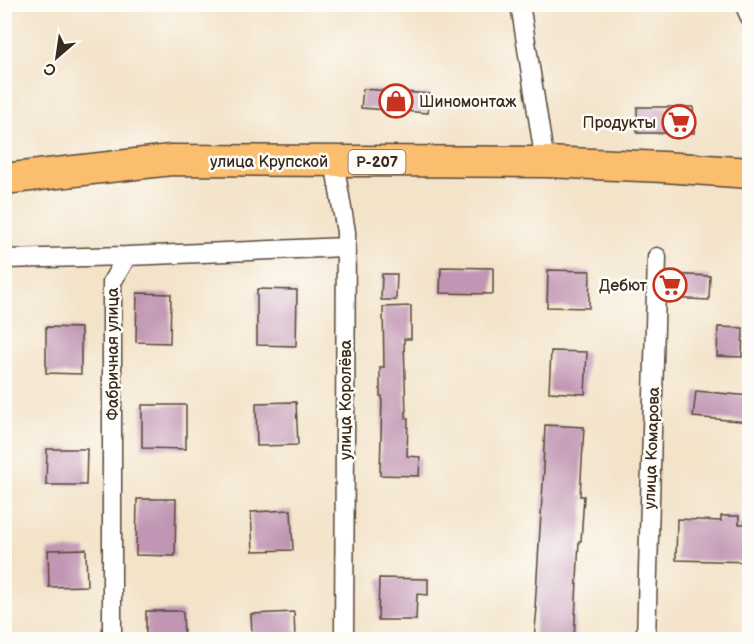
<svg xmlns="http://www.w3.org/2000/svg" width="754" height="644" viewBox="0 0 754 644" font-family="'Balsamiq Sans',sans-serif">
<style>
.building{fill:#c196b4}
.lines{fill:none;stroke-linecap:round;stroke-linejoin:round}
.minor-casing{stroke:#574638;stroke-width:21}
.primary-casing{stroke:#574638;stroke-width:33}
.minor{stroke:#fff;stroke-width:18}
.primary{stroke:#fbbd6e;stroke-width:30}
.labels{text-anchor:middle;stroke-width:5;stroke-linejoin:round;paint-order:stroke}
.shield{fill:#fdfcf7;stroke:#75695f;stroke-width:1.5}
.shield-label{font-size:15px;font-weight:bold;fill:#3b2a1e}
.poi-label{font-size:16px;fill:#3b2a1e;stroke:#fdfcf7;text-anchor:end}
.street-label{font-size:16px;fill:#3b2a1e;stroke:#fdfcf7}
</style>
<rect width="100%" height="100%" fill="#fdfcf7"/>
<filter id="ink" filterUnits="userSpaceOnUse"><feTurbulence type="fractalNoise" baseFrequency=".0167" numOctaves="2"/><feDisplacementMap in="SourceGraphic" scale="12" xChannelSelector="R" yChannelSelector="G"/><feConvolveMatrix kernelMatrix="1 2 1 2 8 2 1 2 1" color-interpolation-filters="sRGB"/></filter>
<filter id="wash" filterUnits="userSpaceOnUse"><feTurbulence type="fractalNoise" baseFrequency=".008" numOctaves="4" result="noise"/><feDisplacementMap in="SourceGraphic" scale="24" xChannelSelector="R" yChannelSelector="G"/><feGaussianBlur stdDeviation="1.35" result="paint"/><feColorMatrix in="noise" values="0 0 0 0 0 0 0 0 0 0 0 0 0 0 0 0 0 1.4 0 .05"/><feComposite in="paint" operator="in"/></filter>
<g filter="url(#wash)">
<rect width="100%" height="100%" fill="#f3e3c9"/>
<g id="blocks">
<!-- building -->
<path class="building" d="M363 89 430 94 428 113 361 108Z
M637 107H693L694 133H637Z
M441 267 493 268V294L440 293Z
M548 270 590 271 589 308 547 307Z
M382 274H397L396 300H381Z
M668 274 710 276 709 300 667 298Z
M257 289 297 290 296 346 257 345Z
M137 293 171 294 170 343 136 342Z
M411 306V339H404L406 418H408L407 456 420 457 419 476 380 475 382 396H380V367H384L383 307Z
M46 327 81 328V374L46 373Z
M718 327 743 328 742 357 717 356Z
M551 351 587 352 585 394 549 392Z
M696 391 750 396V422L693 417Z
M296 402 298 445 257 446 256 403Z
M142 405H186V449L142 448Z
M545 425 584 427 580 496H584L581 541H579L574 639H534L537 608H535L539 544 544 468H543Z
M47 449H87L86 485H46Z
M137 499H176L175 556 136 555Z
M291 510 293 550 253 551 251 512Z
M721 516H739V524H750V562L676 560 677 519 721 521Z
M86 549 87 586 49 587 48 550Z
M379 578 428 579V595L417 594 416 620H378Z
M146 611H183L184 639H146Z
M294 612 295 639H268L252 636 251 614Z"/>
</g>
</g>
<g filter="url(#ink)">
<use href="#blocks" fill-opacity="0" stroke="#574638" stroke-width="1.5"/>
<g class="lines">
<!-- minor casing -->
<g class="minor-casing">
<path id="minor" d="M520 4 545 162
M744 4 750 17
M334 161 346 232 344 640
M4 259 127 256
M112 640V282L127 256 346 247
M646 640 657 257"/>
</g>
<!-- primary casing -->
<g class="primary-casing">
<path id="primary" d="M4 179 171 160 545 162 664 167 750 173"/>
</g>
<!-- minor -->
<use href="#minor" class="minor"/>
<!-- primary -->
<use href="#primary" class="primary"/>
</g>
</g>
<!-- icons -->
<defs>
<g id="shop-ring" transform="scale(1.725)"><circle r="9.5" fill="#fdfcf7" stroke="#c8321e" stroke-width="1.5"/><path d="M-5-2.5h2.3a2.7 3.5 0 0 1 5.4 0H5L5.5 6h-11ZM-1.5-2.5h3a1.5 2.3 0 0 0-3 0Z" fill="#c8321e"/></g>
<g id="supermarket-ring" transform="scale(1.725)"><circle r="9.5" fill="#fdfcf7" stroke="#c8321e" stroke-width="1.5"/><path d="M-6-5.5h2.5l.6 2H6L4.5 2H-2.5L-4.4-4H-6ZM-1.5 3.2a1.3 1.3 0 1 0 .1 0ZM3 3.2a1.3 1.3 0 1 0 .1 0Z" fill="#c8321e"/></g>
</defs>
<g fill-rule="evenodd">
<use href="#shop-ring" x="396" y="101"/>
<use href="#supermarket-ring" x="679" y="122"/>
<use href="#supermarket-ring" x="670" y="285"/>
</g>
<g class="labels">
<!-- shield labels -->
<rect class="shield" x="348.5" y="150" width="57" height="24" rx="4.5"/>
<g class="shield-label">
<text x="377" y="167">Р-207</text>
</g>
<!-- poi labels -->
<g class="poi-label">
<text x="419" y="107" text-anchor="start">Шиномонтаж</text>
<text x="656" y="128">Продукты</text>
<text x="647" y="291">Дебют</text>
</g>
<!-- street labels -->
<g class="street-label">
<text x="269" y="167">улица Крупской</text>
<text transform="translate(112 354) rotate(-90)" y="6">Фабричная улица</text>
<text transform="translate(345 400) rotate(-90)" y="6">улица Королёва</text>
<text transform="translate(651 448) rotate(-88)" y="6">улица Комарова</text>
</g>
</g>
<!-- margin -->
<rect width="754" height="644" fill="none" stroke="#fdfcf7" stroke-width="24"/>
<!-- north arrow -->
<g transform="translate(57 57) rotate(209)" stroke="#fdfcf7" stroke-width="4.5" paint-order="stroke">
<path d="M0-4.5L10 22L0 15L-10 22Z" fill="#3b2a1e"/>
<text y="-9" font-size="16" font-weight="bold" text-anchor="middle" fill="#3b2a1e">С</text>
</g>
</svg>
